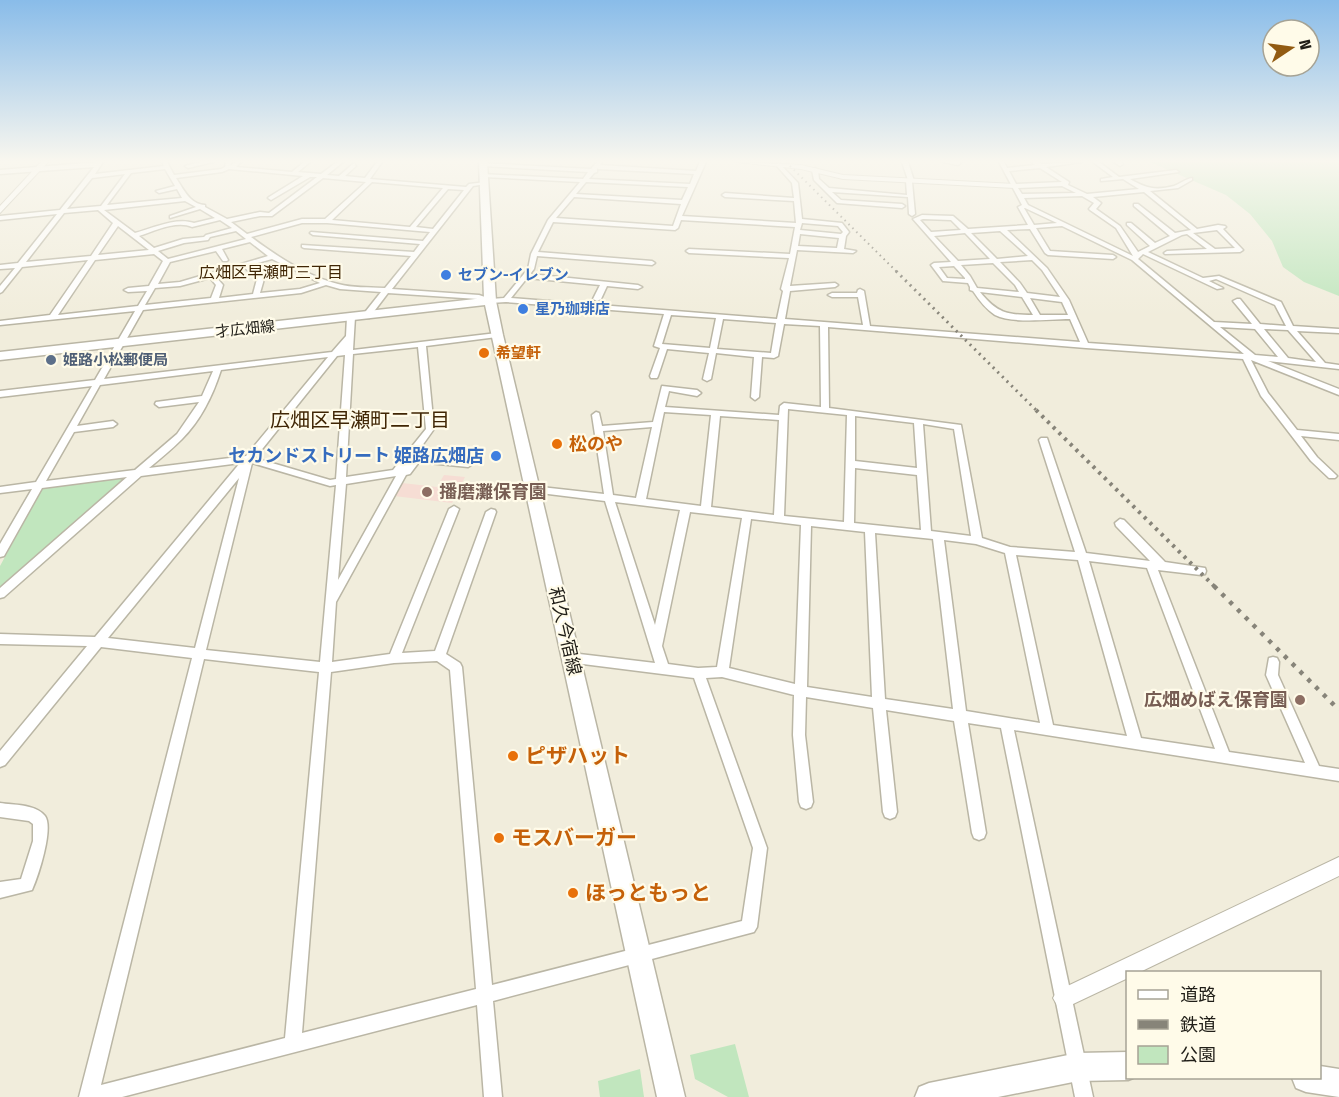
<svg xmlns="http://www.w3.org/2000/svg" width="1339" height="1097" viewBox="0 0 1339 1097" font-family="'Fira Sans Condensed','Noto Sans JP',sans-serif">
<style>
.education{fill:#f6ddd4}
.green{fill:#c1e6be}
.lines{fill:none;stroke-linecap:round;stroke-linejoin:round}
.minor-casing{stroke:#bab6a5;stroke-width:3}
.tertiary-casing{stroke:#bab6a5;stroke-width:2}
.secondary-casing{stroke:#bab6a5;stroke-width:3}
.minor{fill:#fff;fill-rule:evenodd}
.tertiary{fill:#fff;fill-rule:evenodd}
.secondary{fill:#fff;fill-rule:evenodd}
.rail-far3{stroke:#878479;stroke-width:2;stroke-dasharray:1.5 4;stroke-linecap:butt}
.rail-far2{stroke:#878479;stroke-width:3;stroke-dasharray:2 4.5;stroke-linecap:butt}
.rail-far1{stroke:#878479;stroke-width:4;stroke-dasharray:3 5;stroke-linecap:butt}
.rail{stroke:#878479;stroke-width:4.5;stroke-dasharray:4 7;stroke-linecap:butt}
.shop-dot{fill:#3f7fe0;stroke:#fffbe9;stroke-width:2}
.food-dot{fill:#e8710a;stroke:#fffbe9;stroke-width:2}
.service-dot{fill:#5c6f8a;stroke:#fffbe9;stroke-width:2}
.education-dot{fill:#8d6e63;stroke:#fffbe9;stroke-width:2}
.labels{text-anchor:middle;stroke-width:4.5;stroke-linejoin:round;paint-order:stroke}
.far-shop-label{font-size:15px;font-weight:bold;fill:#366cbe;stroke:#fffbe9;text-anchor:start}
.far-street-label{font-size:15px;fill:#201e18;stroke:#fffbe9}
.far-food-label{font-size:15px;font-weight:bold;fill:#c56008;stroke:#fffbe9;text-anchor:start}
.far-service-label{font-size:15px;font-weight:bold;fill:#4e5e75;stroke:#fffbe9;text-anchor:start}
.far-neighbourhood-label{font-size:16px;fill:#402605;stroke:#fffbe9}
.food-label{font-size:18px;font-weight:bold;fill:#c56008;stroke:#fffbe9;text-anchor:start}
.shop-label{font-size:18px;font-weight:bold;fill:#366cbe;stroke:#fffbe9;text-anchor:end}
.education-label{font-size:18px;font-weight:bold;fill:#785e54;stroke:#fffbe9;text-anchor:start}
.street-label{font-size:18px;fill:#201e18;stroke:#fffbe9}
.neighbourhood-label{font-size:20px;fill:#402605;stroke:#fffbe9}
.near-food-label{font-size:21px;font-weight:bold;fill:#c56008;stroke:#fffbe9;text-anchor:start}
</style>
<rect width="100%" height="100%" fill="#f1eddc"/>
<!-- education -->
<path class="education" d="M444 475 465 477 452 503 394 496 402 483 437 487Z"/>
<!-- green -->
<path class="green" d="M1150 162H1339V296L1304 282 1283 267 1272 241 1250 214 1226 195Z
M123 476 124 480 0 590V566L42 489 48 486Z
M735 1044 749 1097H728L695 1079 690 1055Z
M640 1069 644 1097H600L598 1081Z"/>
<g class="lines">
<!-- minor casing -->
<g class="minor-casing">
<path id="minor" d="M98 162H103L95 174 164 166 162 162H167L174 175 221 169 225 167 226 162H232L230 166 235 162H241L236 167 292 172 304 162H310L298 172 321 174 337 162H343L327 175 339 176 354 163 356 166 345 176 365 178 377 162H382L370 179 466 187 469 184 486 182V184L473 186 392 289 479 295 491 299 504 298 528 269 531 254 548 220 580 182 484 177 482 176V174L583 179 588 172 483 166 481 163 591 169 597 162H602L600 165 696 171 700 162H706L682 216 796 223 794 201 725 197 722 195 725 193 794 198 792 183 776 165 779 163 798 183 802 219 842 223 849 232 846 236 844 249 856 251 853 253 797 250 790 286 835 283 838 285 835 287 790 291 785 319 863 325 858 297H832L828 295 832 293H857L858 290 860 289 864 291 870 326 1080 342 1070 319C1050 319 1013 324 995 315 986 309 979 300 973 291L970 290V287L968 283 943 281 931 265 934 263 951 262 913 219 922 215 953 216 968 229 1028 225 1018 207 1022 205 999 162H1004L1007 168 1035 165 1032 162H1038L1042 164 1082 162 1046 167 1069 182 1068 185 1087 194 1139 189 1123 179 1101 181V179L1113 177 1093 162H1099L1119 177 1176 170 1179 172 1130 179C1146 188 1155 191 1174 186 1180 184 1185 179 1192 178V180L1178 188 1150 191 1197 229 1218 225 1225 226 1226 227 1223 229 1243 250 1240 252 1165 254 1164 253 1167 251 1207 249 1187 234 1182 235 1148 252 1203 278 1219 276 1281 302 1293 326 1339 329V333L1297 331 1325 363 1339 365V369L1268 361 1339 389V395L1251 360 1268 393 1297 430 1339 434V440L1301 436 1317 457 1335 474 1337 476 1335 478H1329L1311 461 1261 396 1243 359 1086 348 828 327 829 408 961 425 982 538 1010 547 1075 552 1039 440 1041 438H1047L1086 553 1150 561 1116 526 1115 523 1120 519 1124 520 1165 562 1205 568 1206 571 1205 574 1201 575 1158 570 1229 752 1305 763 1266 675 1269 658 1273 657 1277 658 1279 662 1278 675 1319 766 1339 769V781L1014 730 1093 1097H1075L1001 728 968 723 986 833 984 838 979 840 974 838 972 833 954 721 886 710 897 812 895 817 890 819 885 817 883 812 873 708 806 697 805 735 813 802 811 807 806 809 801 807 799 802 793 735 794 695 722 677 706 678 767 848 757 927 754 932 493 1001 502 1097H484L477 1005 122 1097H79L192 658 101 647 5 765 0 767V751L87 646 0 644V634L95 637 240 463 141 476 4 597 0 598V588L127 477 42 488 4 556 0 557V544L32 489 0 493V487L36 482 92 386 0 397V391L95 380 135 311 0 325V321L50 315 88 260 22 267 2 292 0 293V286L15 268 0 269V265L18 263 57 214 0 220V216L60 210 94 167 0 174V170ZM597 168 598 169 694 174 690 184 589 179 594 173 597 172ZM1040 168 1062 182 1016 184 1009 171ZM165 169 175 186 156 191 159 193 177 189 182 198 107 205 131 173ZM229 169 303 176 269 197 268 198 271 200 310 177H317L269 213 260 212 227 219 205 207V205C190 204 184 190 176 178L222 172ZM125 174 101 206 67 209 92 178ZM323 178 366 182 325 219H302L247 234 231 222 260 216H272ZM372 182 443 188 410 227 332 220ZM586 182 688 187 682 200 576 194ZM1062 186 1076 193 1022 194 1018 188ZM448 189 464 190 433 229 416 227ZM1144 192 1191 230 1175 233 1138 204H1134V206L1170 236 1155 243 1131 223H1127V225L1150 246 1138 252 1120 226 1096 209 1101 203 1093 197ZM1082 196 1094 203 1089 209 1090 210 1116 228 1133 256 1028 205 1024 198ZM574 197 681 204 673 226 556 218ZM185 201 196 207 170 216V218L200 209 215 218 194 223C176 217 153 228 135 233L104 210ZM1024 208H1025L1057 223 1034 225ZM98 210 113 223 91 256 26 262 64 213ZM923 219 951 220 961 230 931 232 920 220ZM220 220 232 228 206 235 204 237 183 239 154 248 139 236C154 231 177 220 192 227ZM681 220 795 227 790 254 689 249 686 251 689 253 789 258 781 289 783 291 777 319 511 298 527 278 600 285 593 299 597 301 601 299 607 286 638 289 642 287 638 285 530 274 534 269 537 256 652 265 655 263 652 261 538 252 553 222 675 230 678 228ZM302 223H327L430 232 423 241 311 232 310 233 313 235 420 244 414 252 302 245V247L304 248 411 256 385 288C369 287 352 288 338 284 308 277 275 255 251 237ZM802 223 838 226 843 232 841 234 800 230ZM118 226 149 250 98 255ZM1062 226 1132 260 1244 354 1088 343 1069 300 1047 268 1007 230 1030 229 1045 253 1048 255 1113 259 1116 257 1113 255 1050 251 1036 228ZM1217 230 1235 248 1215 249 1193 233ZM236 231 246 239 168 259 158 251 184 243 208 240 210 237ZM1000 231 1028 256 997 259 971 233ZM965 233 990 259 958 261 934 236ZM800 234 839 238 837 248 798 246ZM250 242 268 256 180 282 158 284 170 262 216 251 223 261H227L228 260 222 249ZM154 254 163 261 150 284 149 286 128 288 124 290 128 292 147 291 138 306 58 315 95 260ZM1143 254 1217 289 1223 288 1209 281 1216 279 1275 305 1286 326 1260 324 1240 299H1237L1233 301 1252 324 1214 322 1138 259ZM272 259 320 283 300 289 260 293 264 279 250 265ZM1032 260 1042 270 1060 297 1027 293 1020 283 1000 262ZM993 263 1015 285 1019 292 977 288 970 276 961 265ZM954 266 965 278V279L947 278 939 267ZM244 267 257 279 253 294 219 298 223 285 215 276ZM210 278 216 285 211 298 145 305 155 288 180 286ZM326 285 340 289 381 292 362 316 366 318H369L388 293 478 299 490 303 506 302 664 314 654 346 660 348 650 376 651 378H657L658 376 667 349 709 353 703 379 707 381 711 379 716 353 754 357 751 397 755 400 759 397 762 357 774 358 778 356 784 324 820 326 821 407 784 403 780 406 779 415 665 407 669 391 697 396 701 393 697 390 662 386 653 422 602 426 599 413 596 412 592 415 604 494 532 486 527 489 532 492 605 501 655 663 571 653 567 654 565 658 567 662 694 678 753 848 742 921 492 985 462 667 460 663 446 654 496 512 495 510 491 509 486 512 435 651 402 653 459 509 454 506 449 509 390 654 332 662 336 602 406 475 410 474 419 462 468 467 473 464 468 461 414 457 434 429 426 346 497 337 501 335 497 333 353 350 355 317 351 315 347 317 346 336 332 352 104 379 143 310 301 293ZM980 292 1022 297 1033 315C1007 315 997 313 980 292ZM1030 298 1062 302 1068 315H1040ZM671 315 716 318 710 348 662 344ZM723 319 776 323 771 353 717 349ZM1220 327 1255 329 1278 357 1255 355ZM1264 329 1288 330 1316 362 1288 358ZM418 347 426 429 393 470 346 477 353 354ZM345 355 336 479 330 480 255 458 337 356ZM328 357 246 456 149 468C160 459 171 450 182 439 201 420 213 395 221 370ZM213 371 202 396 156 402 155 404 159 407 199 402 177 434 135 470 46 481 74 432 113 427 117 424 113 421 77 426 100 385ZM788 409 847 415 844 522 784 516ZM664 412 711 415 701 506 646 499ZM720 416 779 420 774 515 711 507ZM855 416 914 423 917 468 855 461ZM923 424 954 429 971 536 931 531ZM652 427 636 498 613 495 603 431ZM252 463 330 486 336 485 320 662 206 650ZM855 468 917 475 921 530 854 523ZM396 476 338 580 346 484ZM239 478 195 648 108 638ZM615 502 680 510 655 625ZM690 512 742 518 717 667 698 668 668 664 662 646ZM751 519 801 525 795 684 729 668ZM811 526 865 532 872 697 807 687ZM875 533 933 539 953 709 885 699ZM944 540 976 544 1005 553 1040 723 966 711ZM1016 555 1078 560 1127 736 1053 725ZM1089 561 1147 568 1215 749 1141 738ZM204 659 319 672 285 1038 101 1085ZM437 661 450 670 476 989 302 1033 331 672 394 663Z
M200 162H213L188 168 185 166Z
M902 162H908L914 181 912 182 915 214 912 216 909 214 908 197 832 192 841 200 902 204 905 206 902 208 837 203 814 180 812 170 815 168 818 170 819 179 829 188 907 195 906 181 908 180Z
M943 162H960L961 163 958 165Z
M1114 162H1121L1123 164 1120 166Z
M0 803C13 805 36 804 45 816 54 828 38 877 32 890L0 898V882L21 879 33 841V824L29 821 0 817Z"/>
</g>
<!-- tertiary casing -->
<g class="tertiary-casing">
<path id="tertiary" d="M41 162H48L0 213V206Z
M737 162 801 165 843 175 1015 184 1019 186 1015 188 843 179 801 169Z
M1339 857V876L1140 972H1128V978L1071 1005 1064 1009 1057 1005 1053 998 1057 991Z"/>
</g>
<!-- secondary casing -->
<g class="secondary-casing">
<path id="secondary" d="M479 162H487L496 301 503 335 685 1097H657L485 305 0 360V352L484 298Z
M1128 1052V1078H1133L1128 1080 1078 1081 998 1097H915L919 1087 929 1083 1078 1053Z
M1320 1066 1339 1069V1097L1306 1092 1296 1088 1292 1078H1320Z"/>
</g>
<!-- minor -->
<use href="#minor" class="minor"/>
<!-- tertiary -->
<use href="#tertiary" class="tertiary"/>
<!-- secondary -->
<use href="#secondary" class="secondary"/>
<!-- rail-far3 -->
<path class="rail-far3" d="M786 162 897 272"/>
<!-- rail-far2 -->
<path class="rail-far2" d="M896 271 1037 411"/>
<!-- rail-far1 -->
<path class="rail-far1" d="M1036 410 1216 588"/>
<!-- rail -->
<path class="rail" d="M1214 586 1339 710"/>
</g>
<!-- sky -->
<linearGradient id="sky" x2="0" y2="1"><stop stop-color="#89bce9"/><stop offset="0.51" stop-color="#f9f7ef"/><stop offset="1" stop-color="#f9f7ef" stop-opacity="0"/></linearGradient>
<rect width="1339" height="316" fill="url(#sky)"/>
<!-- markers -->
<g class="shop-dot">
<circle cx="446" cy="275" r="6"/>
<circle cx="523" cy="309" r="6"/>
<circle cx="496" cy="456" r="6"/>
</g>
<g class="food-dot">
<circle cx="484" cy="353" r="6"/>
<circle cx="557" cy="444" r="6"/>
<circle cx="513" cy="756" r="6"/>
<circle cx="499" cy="838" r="6"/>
<circle cx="573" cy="893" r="6"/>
</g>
<circle class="service-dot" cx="51" cy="360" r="6"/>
<g class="education-dot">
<circle cx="427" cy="492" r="6"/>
<circle cx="1300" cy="700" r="6"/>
</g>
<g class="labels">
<!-- far-shop labels -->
<g class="far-shop-label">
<text x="458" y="280">セブン-イレブン</text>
<text x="535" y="314">星乃珈琲店</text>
</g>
<!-- far-street labels -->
<g class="far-street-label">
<text transform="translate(245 329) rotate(-6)" y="5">才広畑線</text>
</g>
<!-- far-food labels -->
<g class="far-food-label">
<text x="496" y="358">希望軒</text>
</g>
<!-- far-service labels -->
<g class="far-service-label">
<text x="63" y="365">姫路小松郵便局</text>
</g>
<!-- far-neighbourhood labels -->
<g class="far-neighbourhood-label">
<text x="271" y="278">広畑区早瀬町三丁目</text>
</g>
<!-- food labels -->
<g class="food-label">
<text x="569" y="450">松のや</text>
</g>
<!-- shop labels -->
<g class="shop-label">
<text x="484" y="462">セカンドストリート 姫路広畑店</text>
</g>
<!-- education labels -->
<g class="education-label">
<text x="439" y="498">播磨灘保育園</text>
<text x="1288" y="706" text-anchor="end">広畑めばえ保育園</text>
</g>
<!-- street labels -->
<g class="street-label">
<text transform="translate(565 631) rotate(77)" y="6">和久今宿線</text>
</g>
<!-- neighbourhood labels -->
<g class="neighbourhood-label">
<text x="360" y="427">広畑区早瀬町二丁目</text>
</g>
<!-- near-food labels -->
<g class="near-food-label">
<text x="525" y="763">ピザハット</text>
<text x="511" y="845">モスバーガー</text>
<text x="585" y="900">ほっともっと</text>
</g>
</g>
<!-- legend -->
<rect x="1126" y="971" width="195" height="108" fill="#fffbe9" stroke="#a6a395" stroke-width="1.5"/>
<rect x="1138" y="990" width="30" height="9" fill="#ffffff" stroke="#a6a395" stroke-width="1.5"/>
<text x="1180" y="1001" font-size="18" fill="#201e18">道路</text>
<rect x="1138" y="1020" width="30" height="9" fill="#878479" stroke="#a6a395" stroke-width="1.5"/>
<text x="1180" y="1031" font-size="18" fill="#201e18">鉄道</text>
<rect x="1138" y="1046" width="30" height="18" fill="#c1e6be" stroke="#a6a395" stroke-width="1.5"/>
<text x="1180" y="1061" font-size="18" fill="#201e18">公園</text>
<!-- north arrow -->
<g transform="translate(1291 48) rotate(77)"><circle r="28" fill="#fffbe9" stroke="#a6a395" stroke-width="1.5"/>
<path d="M0-4.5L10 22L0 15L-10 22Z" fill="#925b12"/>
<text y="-9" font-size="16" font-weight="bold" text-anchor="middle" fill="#201e18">N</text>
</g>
</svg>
